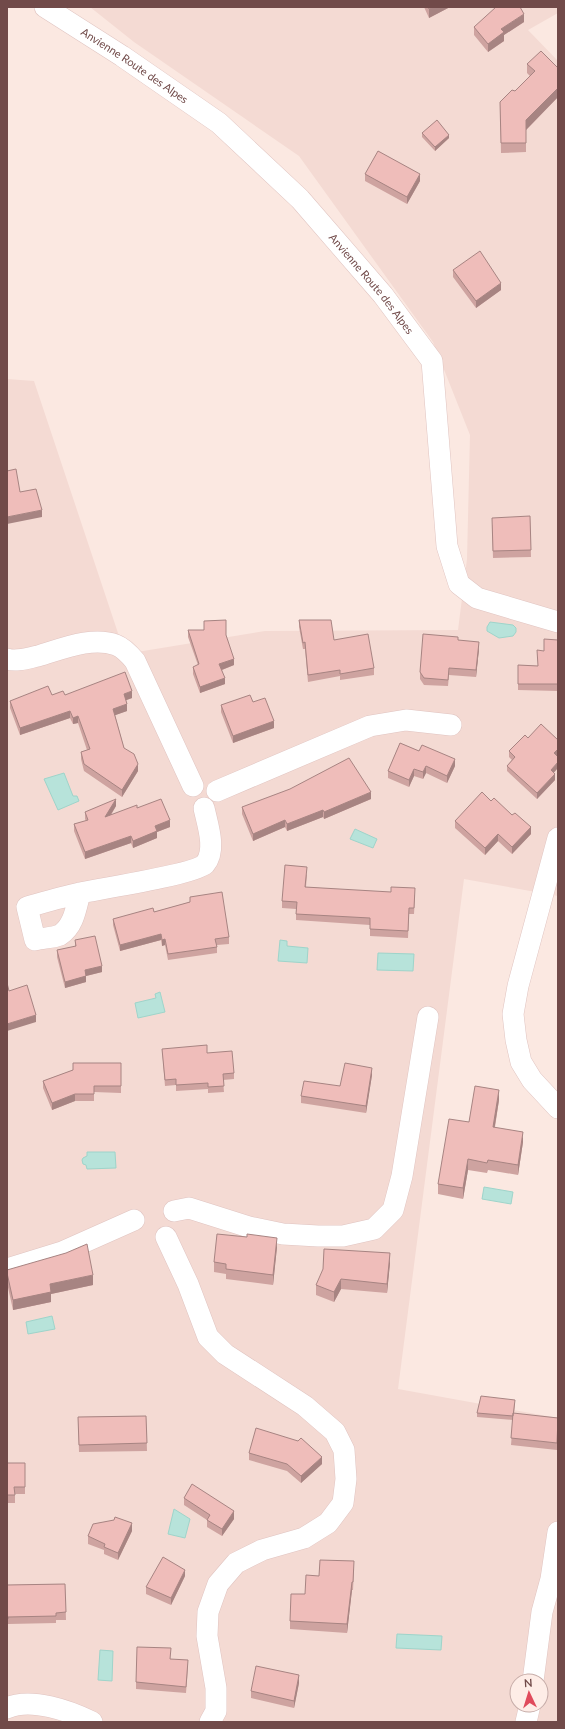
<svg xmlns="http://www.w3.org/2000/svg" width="565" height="1729" viewBox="0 0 565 1729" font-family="Lato,sans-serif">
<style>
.residential{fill:#f4dad3;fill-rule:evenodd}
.water{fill:#b7e3da;stroke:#9ed4ca}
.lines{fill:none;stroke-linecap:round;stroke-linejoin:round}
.minor-casing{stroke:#e0c4c1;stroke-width:22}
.minor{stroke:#fff;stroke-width:21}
.wall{fill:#cea3a0}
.shaded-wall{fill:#a78482}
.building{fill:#efbdba;stroke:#a78482}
.labels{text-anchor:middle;stroke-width:3;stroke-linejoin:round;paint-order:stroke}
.street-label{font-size:11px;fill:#714a49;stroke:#feede7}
</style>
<rect width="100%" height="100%" fill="#fbe8e1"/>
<!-- residential -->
<path class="residential" d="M90 7H558V13L528 30 558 61V896L464 879 398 1389 558 1418V1722H7V379L34 381 125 654 265 631 458 630 467 559 470 435 433 342 299 156 134 42ZM517 1681H541V1705H517Z"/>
<!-- water -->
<path class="water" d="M490 622 513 625 516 628V632L513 636 499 638 487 631V627Z
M64 773 73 796H77L79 801 58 810 44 779Z
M355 829 377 839 373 848 350 839Z
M280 940 287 941V946L308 948 307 963 278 961Z
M378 953 414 954 413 971 377 970Z
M160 992 165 1012 138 1018 135 1003 156 998 155 994Z
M87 1152H115L116 1168 87 1169 86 1165 83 1164 82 1160 83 1158 87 1156Z
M484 1187 513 1192 511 1204 482 1199Z
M52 1316 55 1329 28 1334 26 1322Z
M174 1509 190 1519 185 1538 168 1534Z
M397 1634 442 1636 441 1650 396 1648Z
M100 1650 113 1651 112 1681 98 1680Z"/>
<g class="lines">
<!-- minor casing -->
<g class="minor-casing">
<g id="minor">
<path id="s1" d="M45 7 122 56 219 123 300 199 383 295 432 361 447 546 459 584 477 598 558 622"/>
<path d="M7 659C17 662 28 658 38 656 62 649 92 636 116 645 124 648 130 655 135 661L193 786"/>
<path d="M217 791 370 726 406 720 451 725"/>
<path d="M558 838 518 986 513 1014 516 1040 521 1062 532 1080 558 1108"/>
<path d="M80 893C76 908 74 926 60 935 53 938 42 938 35 940L27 907C45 902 62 897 80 893 100 889 195 874 205 864 217 850 207 823 204 808"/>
<path d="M174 1211 189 1208 249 1227 283 1234 318 1236H343L374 1229 393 1210 402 1176 428 1017"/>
<path d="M166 1237 188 1284 208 1337 225 1354 305 1406 335 1432 344 1450 346 1479 343 1503 328 1523 304 1538 262 1550 236 1563 218 1584 208 1612 207 1636 216 1688V1711L210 1722"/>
<path d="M7 1269 62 1252 134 1220"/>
<path d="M533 1681 542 1612 551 1579 558 1532"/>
<path d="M7 1708C31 1697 70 1711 92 1722"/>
<path d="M526 1722 530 1705"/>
</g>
</g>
<!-- minor -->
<use href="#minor" class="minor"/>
</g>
<!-- wall -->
<path class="wall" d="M424 7H450L429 18Z
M524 22 504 35V41L488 52 474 35V27Z
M527 64 558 68V97L526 130V152L501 153 500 102 515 91 530 76 527 73Z
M422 133 449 138 435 151 422 137Z
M365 174 420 181 407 204 365 181Z
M453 270 501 290 476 308 453 277Z
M530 516 531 557 493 558 492 525Z
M299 620 334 640 374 668V675L340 680V676L308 682 305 649H303L299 627Z
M188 630 226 635 234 665 222 670 225 684 200 693 193 674V667L198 665 188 637Z
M458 640 479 649 476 677 449 675 448 686 424 685 420 679V672Z
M558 640V691L518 690V665L538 666 544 651Z
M52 695 132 698 126 700 127 711 115 715 124 748 138 771 122 797 84 771 81 759V752L87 750 78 723 73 724 70 718 20 735 10 708V701Z
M253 702 274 728 233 743 221 712V705Z
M528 738 557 756 553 773 555 780 537 799 507 771V766L512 760 509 757V751Z
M400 743 455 766 447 783 426 773 423 779 414 776 409 787 388 778V771Z
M371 799 324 819 323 817 287 831 285 827 253 841 242 814V807Z
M491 801 531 834 512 854 498 841 485 855 455 828V821Z
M116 806 111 815 137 808 170 827 157 832V838L133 848 131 843 85 859 74 831V824L86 821 85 819V812Z
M307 874 306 887 415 895 414 914H409L408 938 370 936V925L296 920V909L282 908V901Z
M7 888 8 892V900H7Z
M190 897 229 937V944L217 945V953L168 960 165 945 162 946 161 940 120 951 113 925V919L154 912 190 902Z
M75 940 102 972 86 976V982L65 988 57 957V950L75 947Z
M162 1049 207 1053 234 1073V1079L223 1080 224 1092 208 1093V1089L176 1091V1085L165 1086Z
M73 1063H121V1093L94 1092V1101H75L52 1110 43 1088V1081L73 1070Z
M372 1075 366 1113 301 1103V1096L340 1086Z
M499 1100 495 1127 523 1142 518 1175 488 1170 487 1173 468 1170 463 1199 438 1194V1184L469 1122Z
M277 1247 273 1285 226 1279V1274L214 1272V1262Z
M390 1263 387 1293 341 1289 334 1302 316 1295V1285Z
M7 1270 93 1285 51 1294V1302L13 1310 7 1283Z
M515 1404 514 1414 558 1418 557 1450 511 1445 513 1420 477 1417V1413Z
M146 1416 147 1451 79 1452 78 1417Z
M249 1453 322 1464 301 1483 287 1471 249 1460Z
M7 1463H25V1494H15V1503H7Z
M184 1498 234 1519 222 1536 207 1527V1520L184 1505Z
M132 1531 118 1560 104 1554V1550L88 1544V1536Z
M354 1569 353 1590H352L347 1633 290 1629V1621L305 1594 319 1576Z
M185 1576 171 1605 146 1594V1587Z
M65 1584 66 1620H56V1623L8 1624V1626H7V1585Z
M171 1659 188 1667 186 1693 136 1689V1682Z
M299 1683 294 1708 251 1698V1691Z"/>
<!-- shaded-wall -->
<path class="shaded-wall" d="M434 7H450L429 18V9Z
M524 14V22L504 35V41L488 52V44L501 29Z
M558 88V97L526 130V120Z
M449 135V138L435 151V147Z
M420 174V181L407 204V197Z
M501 283V290L476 308V301Z
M42 510V517L7 524V517Z
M479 642V649L476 677V670Z
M234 659V665L219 671V664Z
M225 678V684L200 693V687Z
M132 691V698L124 701V694Z
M127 704V711L113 716V709Z
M70 711V718L20 735V728Z
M78 716V723L73 724V718Z
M274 721V728L233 743V736Z
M558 749V755L554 759V753Z
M455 759V766L447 783V776Z
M558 762V768L551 776V770Z
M138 764V771L122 797V790Z
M426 766V773L423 779V772Z
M414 769V776L409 787V780Z
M555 774V780L537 799V793Z
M371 792V799L324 819V812Z
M116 799V806L105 824V817Z
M323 810V817L287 831V824Z
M170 820V827L157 832V838L133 848V841L155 826Z
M285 820V827L253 841V834Z
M531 827V834L512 854V847Z
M498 834V841L485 855V848Z
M131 836V843L85 859V852Z
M161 934V940L120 951V945Z
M165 939V945L162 946V940Z
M102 966V972L86 976V982L65 988V982L85 970Z
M36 1015V1022L7 1031V1024Z
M372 1068V1075L366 1113V1106Z
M499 1090V1100L493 1137V1127Z
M75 1094V1101L52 1110V1103Z
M523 1132V1142L518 1175V1165Z
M468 1159V1170L463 1199V1188Z
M277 1238V1247L273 1285V1275Z
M390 1253V1263L387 1293V1284Z
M93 1275V1285L51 1294V1302L13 1310V1300L50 1284Z
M341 1279V1289L334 1302V1292Z
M322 1457V1464L301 1483V1476Z
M234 1511V1519L222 1536V1529Z
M132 1523V1531L118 1560V1553Z
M185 1570V1576L171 1605V1598Z
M352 1582V1590L347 1633V1624Z
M299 1675V1683L294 1708V1701Z"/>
<!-- building -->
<path class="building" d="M428 7H434L429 9Z
M496 7H520L524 14 501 29 504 32 488 44 474 27Z
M541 51 558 68V88L526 120V143H501L500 102 512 90 515 91 535 71 527 64Z
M437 120 449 135 435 147 422 133Z
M378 151 420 174 407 197 365 174Z
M480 251 501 283 476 301 453 270Z
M16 469 20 492 36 489 42 510 7 517V471Z
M530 516 531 550 493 551 492 518Z
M226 620V635L234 659 219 664 225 678 200 687 193 667 199 664 188 630H204V621Z
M299 620H331L334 640 368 634 374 668 340 674V670L308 675 305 642 303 643Z
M423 634 458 637V640L479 642 476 670 449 668 448 680 424 678 420 672Z
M544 639 558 640V684H518V665L538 666 537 650 544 651Z
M125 672 132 691 124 694 127 704 113 709 124 748 134 754 138 764 122 790 84 764 81 752 90 749 78 716 73 718 70 711 20 728 10 701 48 686 52 695 63 691 65 695Z
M250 695 253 702 265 698 274 721 233 736 221 705Z
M541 724 558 740V749L554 753 558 757V762L551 770 555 774 537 793 507 766 515 757 509 751 525 735 528 738Z
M400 743 419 751 422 745 455 759 447 776 426 766 423 772 414 769 409 780 388 771Z
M349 758 371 792 324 812 323 810 287 824 285 820 253 834 242 807 290 789Z
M482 792 491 801 494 798 512 815 515 813 531 827 512 847 498 834 485 848 455 821Z
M116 799 105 817 137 805V808L161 799 170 820 155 826 157 831 133 841 131 836 85 852 74 824 88 820 85 812Z
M285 865 307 867 305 887 391 892V887L415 888 414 908H409L408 931 370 929V918L296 914 297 902 282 901Z
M222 892 229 937 215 939 217 947 168 954 165 939 162 940 161 934 120 945 113 919 153 908 154 912 190 902V897Z
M95 936 102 966 85 970 86 976 65 982 57 950 76 946 75 940Z
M7 983 9 991 27 985 36 1015 7 1024Z
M207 1045V1053L232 1051 234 1073 223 1074 224 1086 208 1087V1083L176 1085V1079L165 1080 162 1049Z
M73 1063H121V1086H94V1094H75L52 1103 43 1081 73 1070Z
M345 1063 372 1068 366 1106 301 1096 304 1081 340 1086Z
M475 1086 499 1090 493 1127 523 1132 518 1165 488 1160 487 1163 468 1159 463 1188 438 1184 449 1119 469 1122Z
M217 1234 247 1237V1234L277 1238 273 1275 226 1269V1264L214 1262Z
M87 1244 93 1275 50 1284 51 1292 13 1300 7 1273V1270L66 1253Z
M324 1249 390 1253 387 1284 341 1279 334 1292 316 1285 323 1269Z
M481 1396 515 1400 513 1416 477 1413Z
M513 1413 558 1418 557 1443 511 1438Z
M146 1416 147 1443 79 1445 78 1417Z
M256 1428 298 1441 301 1438 322 1457 301 1476 287 1464 249 1453Z
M7 1463H25V1487H14L15 1495H7Z
M192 1484 234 1511 222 1529 207 1520 210 1515 184 1498Z
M115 1517 132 1523 118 1553 104 1547 105 1544 88 1536 93 1524 114 1520Z
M163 1557 185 1570 171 1598 146 1587Z
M320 1560 354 1561 353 1582H352L347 1624 290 1621 291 1594H305L306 1575 319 1576Z
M65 1584 66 1612 56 1613V1616L8 1617V1619H7V1585Z
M137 1647 171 1648 170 1659 188 1660 186 1687 136 1682Z
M256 1666 299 1675 294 1701 251 1691Z"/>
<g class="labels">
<!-- street labels -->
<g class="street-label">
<text dy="4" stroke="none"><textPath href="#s1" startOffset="107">Anvienne Route des Alpes</textPath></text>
<text dy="4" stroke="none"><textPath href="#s1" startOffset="431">Anvienne Route des Alpes</textPath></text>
</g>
</g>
<!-- border -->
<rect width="565" height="1729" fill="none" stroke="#714a49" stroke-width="16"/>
<!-- north arrow -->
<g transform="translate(529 1693) rotate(356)"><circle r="19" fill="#feede7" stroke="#c6aca8"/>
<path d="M0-3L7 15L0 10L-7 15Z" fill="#e04b5c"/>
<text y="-6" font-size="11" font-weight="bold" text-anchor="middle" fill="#714a49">N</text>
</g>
</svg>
